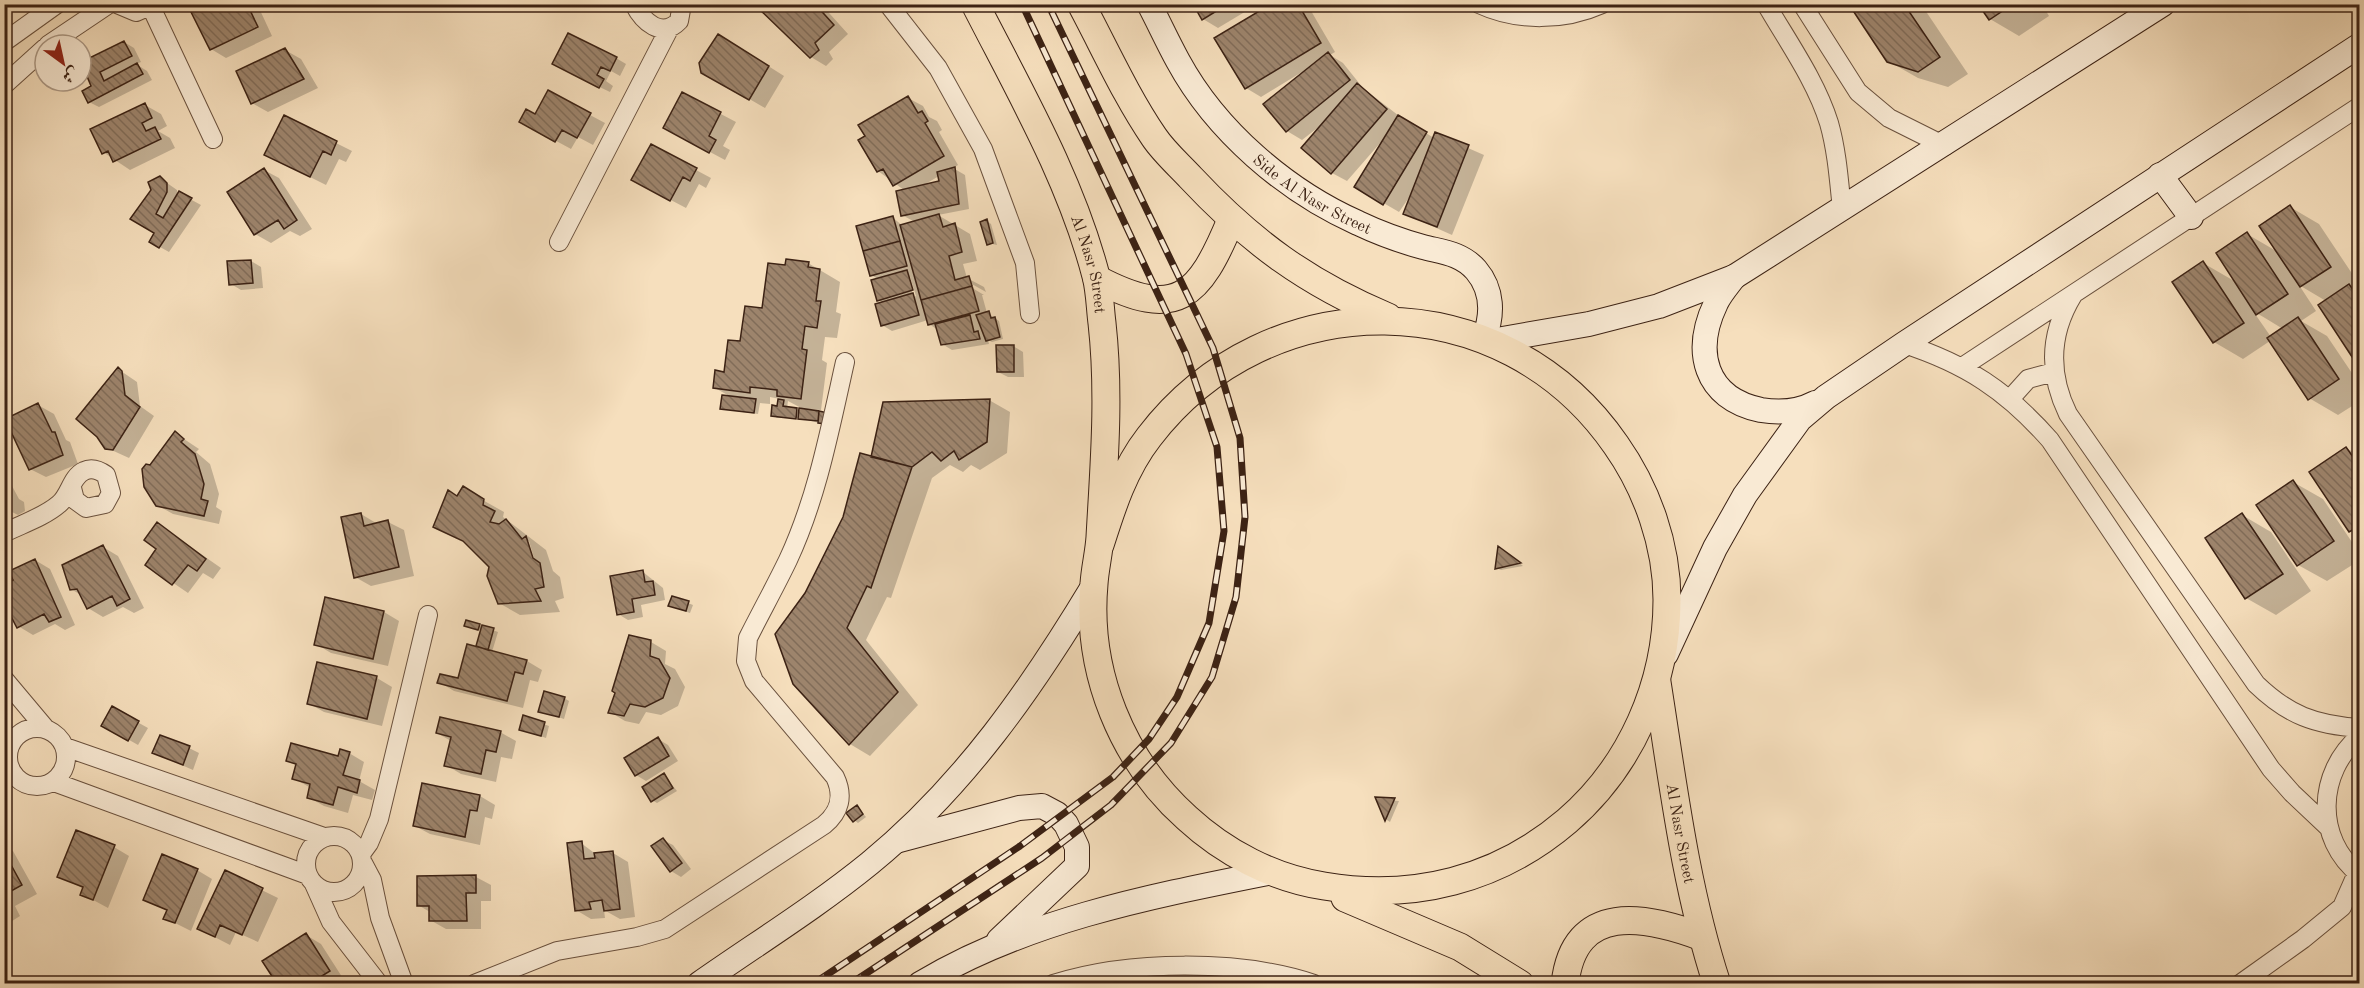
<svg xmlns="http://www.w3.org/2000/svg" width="2364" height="988" viewBox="0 0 2364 988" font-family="'Old Standard TT',Amiri,serif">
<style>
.shadow{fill:#0003;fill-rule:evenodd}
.building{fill:url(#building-back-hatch);stroke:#3c2214;stroke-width:1.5}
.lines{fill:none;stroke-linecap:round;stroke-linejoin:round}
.street-casing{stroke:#6a513e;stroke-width:20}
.secondary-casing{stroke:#3c2214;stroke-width:26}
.primary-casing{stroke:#3c2214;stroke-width:29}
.street{stroke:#f9ead4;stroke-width:18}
.secondary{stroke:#f9ead4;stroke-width:24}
.primary{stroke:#f6dfbd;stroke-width:27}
.rail-casing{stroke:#3c2214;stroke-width:7}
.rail{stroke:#f9ead4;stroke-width:4.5;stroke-dasharray:14;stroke-linecap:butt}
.labels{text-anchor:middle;stroke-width:4.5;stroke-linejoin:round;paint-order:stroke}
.street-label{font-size:16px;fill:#3c2214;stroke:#f9ead4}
</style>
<defs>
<pattern id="building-back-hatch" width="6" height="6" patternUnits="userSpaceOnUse" patternTransform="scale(1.5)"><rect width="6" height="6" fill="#9d846c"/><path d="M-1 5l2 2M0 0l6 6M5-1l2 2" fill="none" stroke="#816c58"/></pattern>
</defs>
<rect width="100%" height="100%" fill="#f6dfbd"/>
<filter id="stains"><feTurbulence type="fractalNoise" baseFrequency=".00333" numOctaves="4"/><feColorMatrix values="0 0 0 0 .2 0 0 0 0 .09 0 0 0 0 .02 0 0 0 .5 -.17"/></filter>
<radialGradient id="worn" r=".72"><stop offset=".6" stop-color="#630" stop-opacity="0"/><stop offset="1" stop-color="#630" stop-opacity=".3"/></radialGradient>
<!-- shadow -->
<path class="shadow" d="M4 4H12L13 7 4 11Z
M205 4H265L259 8 272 36 226 58 211 49Z
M762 4H821L848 34 829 52 833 59 826 66 811 57Z
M1195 4H1258L1218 28 1203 19Z
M1274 4H1307L1335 52 1330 55 1343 63 1363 88 1403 119 1434 138 1436 134 1484 155 1452 235 1405 214 1413 192 1399 212 1356 187 1381 142 1347 181 1332 173 1320 126 1302 140 1287 131 1302 72 1261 97 1246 88Z
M1855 4H1921L1968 74 1948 87 1918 78 1888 61Z
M1980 4H2042L2049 16 2019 36 1990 19Z
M124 42 134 48 141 62 136 64 147 71 152 80 99 107 89 102 93 87 81 64Z
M734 44 784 76 765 108 703 72Z
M285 50 301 59 318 88 268 112 252 103Z
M616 58 626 64 620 76 611 71 606 81 613 86 610 92 564 70Z
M683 94 736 122 723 146 730 150 725 160 680 136Z
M908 98 923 106 929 117 937 121 942 130 939 132 958 165 953 168 965 175 969 209 938 215 970 234 977 261 963 264 967 278 984 287 986 292 970 283 969 286 984 295H982L987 313 999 321 1003 339 992 342 988 340 989 344 952 350 942 344 938 330 929 324 928 320 892 331 882 325 884 303 878 300V279L871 275 892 217 903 226 915 222 902 215 904 190 878 171 867 136ZM939 176 941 183 922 186ZM907 277H910L916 296 914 297Z
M145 105 161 114 167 126 158 131 170 138 175 148 130 170 103 152Z
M590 115 605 123 593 145 578 137 571 149 536 130Z
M284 117 352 151 346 162 339 159 326 185 266 155Z
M651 146 711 178 706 188 699 184 686 208 648 188Z
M264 170 279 178 312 229 300 236 290 231 271 243 255 234Z
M160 178 177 190V196L179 193 201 205 169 252 151 242 156 233 153 191Z
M2290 207 2319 224 2359 284 2353 288 2360 292V365L2320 305 2326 301 2299 285 2316 311 2301 321 2327 336 2360 385V401L2338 415 2309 398 2270 341 2243 359 2214 342 2203 263 2236 282 2247 234 2278 252ZM2253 311 2265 318 2283 329 2271 337Z
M987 221 991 224 997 245 988 243Z
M251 261 261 267 263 288 241 290 231 284Z
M808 263 840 282 836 312 841 314 837 338 825 337 822 360 827 363 821 410 803 409 788 401 787 408 827 414 830 426 800 418H777L773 415 779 407 780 399 770 397V404L760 403 758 414 727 410 722 408 733 398 715 388 763 310 786 267Z
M1013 346 1023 352 1024 377H1008L998 372Z
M118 369 137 382 140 406 154 416 129 458 107 448Z
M989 400 1010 412 1007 453 980 470 971 465 963 472 950 465 932 478 891 598 887 597 866 640 918 705 870 756 850 744 795 683 806 594 872 459Z
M38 405 54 414 66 440 70 442 78 464 46 477 30 469Z
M175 433 199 449 196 452 210 464 219 494 216 507 222 511 219 524 173 514 157 505Z
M2346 448 2360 456V536L2351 531Z
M4 471 19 499 24 502 25 511 18 515 10 511 4 513Z
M2293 482 2323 499 2360 554V560L2327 581 2298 565Z
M463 489 504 512 503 517 546 550 553 571 560 577 564 598 555 601 560 612 520 615 499 603 490 566 468 544 435 526ZM526 541H529L536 565 533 566Z
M361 514 376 523 388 522 404 530 414 576 371 586 355 577Z
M2242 515 2271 532 2311 591 2276 615 2246 598Z
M158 524 221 568 213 579 203 573 188 593 147 565 159 549Z
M103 547 118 556 144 608 134 613 123 607 103 617 88 608 81 595 71 589Z
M1503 550 1523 566 1501 570 1496 568Z
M35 560 50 569 75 625 65 630 55 624 33 635 18 626 15 581Z
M643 572 663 588 665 600 641 605 643 617 628 620 618 614Z
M673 597 693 605 690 613 675 608Z
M326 599 384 612 399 621 388 666 331 653 316 644Z
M479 625 498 632 492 652 527 661 542 670 538 682 530 680 523 708 454 691 439 682 459 680 477 648 482 631 466 626Z
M651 642 666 651 665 664 675 669 685 687 678 706 661 715 646 712 639 724 625 721 610 712Z
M318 664 377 678 392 687 382 726 324 712 308 703Z
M564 698 569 701 564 719 540 711Z
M112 708 148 728 138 745 103 725Z
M524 717 549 726 546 738 520 729Z
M500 732 516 741 512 759 501 757 496 782 461 774 446 765 451 741 437 733Z
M658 739 668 745 678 761 646 781 636 775Z
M189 748 199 753 193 770 154 753Z
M349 753 364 762 359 781 375 790 372 800 353 795 348 813 324 806 308 797 311 788 293 778 297 766 288 760 339 758Z
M664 775 677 791 657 803 652 800Z
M423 785 480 796 495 805 492 819 485 817 480 845 430 834 415 826Z
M1377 799 1399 801 1390 822 1387 820Z
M857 807 866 817 858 823 854 820Z
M663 840 673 845 691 869 681 877 671 871Z
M581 843 597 855 613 853 628 862 635 917 620 919 604 910 605 918 591 919 576 910Z
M4 846 13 851 37 894 15 906 20 916 9 923 4 920Z
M114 847 129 856 108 908 82 894 84 889 59 876Z
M197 870 212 879 191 931 165 918 168 911 145 900Z
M225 872 278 898 258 942 236 932 230 945 199 929Z
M476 877 491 885V901H481V929H446L430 920V912L418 905Z
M306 935 321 944 344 980 338 984H279Z"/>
<!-- building -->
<path class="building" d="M201 4H247L258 27 210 50 190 10Z
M760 4H815L834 25 815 43 819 50 810 58 757 7Z
M1193 4H1228L1202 20Z
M1271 4H1298L1321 43 1245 89 1214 38Z
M1852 4H1904L1940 57 1918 72 1887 62 1850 6Z
M1978 4H2013L1989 20Z
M568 33 617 57 610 71 601 67 597 75 604 79 599 88 552 64Z
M718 34 769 66 749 100 701 73 699 63Z
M124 41 132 56 100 72 104 81 137 63 143 74 88 103 82 91 91 86 81 62Z
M285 48 304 79 251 104 236 71Z
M1328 52 1350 80 1286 132 1263 104Z
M1357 83 1387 109 1331 174 1301 148Z
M548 90 591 113 577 138 562 130 555 142 519 122 526 109 535 114Z
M682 92 721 112 709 136 716 140 709 153 663 128Z
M908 96 918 113 922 111 928 121 925 123 944 156 893 186 883 169 877 172 858 140 865 136 858 125Z
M145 103 152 118 142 123 146 131 155 127 161 139 113 162 108 151 102 154 90 129Z
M284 115 337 141 331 155 323 151 310 177 264 155Z
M1398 115 1427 132 1383 205 1354 187Z
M1435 132 1469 145 1437 227 1403 214Z
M651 144 697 168 690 181 683 177 670 201 631 180Z
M955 167 959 204 901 216 896 191 939 181 937 172Z
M264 168 297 220 284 229 278 220 254 235 227 192Z
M160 176 167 183V192L156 214 163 218 179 191 192 198 159 248 149 242 154 233 130 219 151 190 148 182Z
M2290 205 2331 267 2300 287 2259 226Z
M939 214 943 227 955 223 962 252 949 256 955 280 969 276 972 286 921 300 900 225Z
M893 216 900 241 863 251 856 226Z
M987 219 993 243 987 245 980 222Z
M2247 232 2288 294 2256 315 2216 253Z
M900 241 907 266 870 276 863 251Z
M786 259 809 262 808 267 820 269 816 301H821L817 328 805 326 802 349 807 350 801 399 777 396V390L750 387V393L713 388 715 370 724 372 728 340 740 341 745 306 762 308 768 263 785 265Z
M251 260 253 283 229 285 227 261Z
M2203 261 2244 323 2213 343 2172 282Z
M907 270 913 290 877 301 871 280Z
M2349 284 2360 300 2358 366 2318 305Z
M972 286 979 311 928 325 921 300Z
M913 293 919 315 881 326 875 304Z
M989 311 991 318 995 317 1000 337 986 341 976 315Z
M970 315 974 332 978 331 980 339 941 345 935 324Z
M2298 317 2339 379 2308 400 2267 338Z
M996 345H1014V372H997Z
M118 367 122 371 125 395 140 407 113 450 105 449 97 437 76 419Z
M722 395 756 399 754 413 720 409Z
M778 399 784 400 783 406 797 408 796 419 771 416 772 405 777 406Z
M990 399 987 442 959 460 954 451 941 461 932 452 912 467 871 457 883 402Z
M38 403 52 432H55L63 455 29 470 5 419Z
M799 408 819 411 818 421 798 419Z
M819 411 828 413 826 424 818 423Z
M175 431 184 439 181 442 195 454 204 484 201 499 208 501 204 516 156 506 144 487 142 469 146 464 150 465Z
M2346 447 2360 467V526L2349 532 2309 472Z
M860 453 912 467 871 588 867 586 847 628 898 692 849 745 793 684 775 634 805 593 843 517Z
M2293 480 2334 541 2297 566 2256 505Z
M463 486 484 499 483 505 495 511 490 522 499 524 506 519 522 539 526 536 533 558 540 563 544 587 535 589 541 601 498 604 487 576 489 567 463 541 433 527 448 490 457 496Z
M4 489 9 492 10 502 4 505Z
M361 513 364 526 388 520 399 567 354 578 341 517Z
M2242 513 2283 574 2245 599 2205 538Z
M157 522 206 559 197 571 188 565 172 585 145 565 156 549 144 540Z
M103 545 130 599 117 606 112 596 87 609 77 589 70 590 62 565Z
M1498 546 1521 563 1495 569Z
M35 559 61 617 49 622 44 614 17 628 4 603V584L13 580 9 571Z
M643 570 645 582 653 581 655 595 632 599 634 612 617 615 610 576Z
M672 596 689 601 686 611 668 606Z
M325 597 384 611 373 659 314 645Z
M466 620 480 624 478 630 464 626Z
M482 625 494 628 488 650 476 646Z
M629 635 651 640 650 656 659 659 670 678 663 698 645 707 630 704 624 716 608 713 615 693 612 691Z
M467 644 527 660 523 674 515 672 507 701 437 683 440 674 458 678Z
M317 662 377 676 367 719 307 704Z
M544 691 565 697 559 717 538 712Z
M112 706 139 721 128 741 101 726Z
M523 715 545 722 541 736 519 730Z
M440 717 501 731 496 752 486 750 481 774 444 766 451 737 436 733Z
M160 735 190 746 183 765 152 753Z
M658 737 669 756 635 776 624 758Z
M291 743 338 756 340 749 350 752 343 775 360 780 357 793 338 787 333 805 307 798 310 784 292 779 296 764 286 761Z
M664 773 673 788 651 802 642 787Z
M422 783 480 795 477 811 470 810 465 837 413 826Z
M1375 797 1395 798 1385 821Z
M857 805 863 814 853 822 846 813Z
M76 830 115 845 93 900 80 895 83 887 57 877Z
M663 838 682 863 670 872 651 846Z
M582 841 584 859 595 858 594 853 613 851 620 909 604 911 602 900 589 902 591 909 575 911 567 843Z
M4 852 22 885 4 895Z
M162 854 198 869 175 923 163 919 167 910 143 900Z
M225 870 263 888 242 935 220 925 215 937 197 929Z
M476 875V893H466L467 921H429V906H417V876Z
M306 933 330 971 309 984H277L262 961Z"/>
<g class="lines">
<!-- street casing -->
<g class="street-casing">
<path id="street" d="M117 4 136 12 154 4
M634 4C643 22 662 39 679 21L682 4
M888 4 938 68 983 149 1025 263 1030 314
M1479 4C1518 22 1564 21 1602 4
M1766 4C1788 42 1816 81 1829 123 1837 151 1839 181 1842 210
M1802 4 1858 92 1889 118 1945 146
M151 7 213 139
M4 42 57 4
M48 45 109 4
M4 85 45 48
M559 242 669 29
M2073 295C2049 334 2048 373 2068 414L2256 684C2288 715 2315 725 2360 728
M1904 344C1966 364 2007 391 2050 440L2271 769 2292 793 2328 827
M1962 367 2360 106
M2010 399 2028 379 2054 372
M4 533C22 524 44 517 59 504 70 495 71 477 84 471 92 467 99 470 106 475L111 493 105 504 86 508 75 500 72 488
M4 679 46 729
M8 757a29 29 0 1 1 58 0a29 29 0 1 1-58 0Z
M2360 736C2317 772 2314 839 2360 875
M65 747 324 837
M54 782 308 875
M306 864a28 28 0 1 1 56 0a28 28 0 1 1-56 0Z
M361 854 369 843 379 819 428 615
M363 863 372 880 380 918 404 984
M314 884 331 922 379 984
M474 984 557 951 637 937 665 929 824 825C840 812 844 796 835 777L754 681 746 661 748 638C761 612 775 587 788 560 817 498 830 429 845 362
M1053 984C1128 960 1240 959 1314 984
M2240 984 2303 939 2342 907 2357 873"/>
</g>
<!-- secondary casing -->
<g class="secondary-casing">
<g id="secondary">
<path id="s1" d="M1149 4C1159 23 1168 43 1178 61 1216 131 1286 191 1358 223 1379 233 1401 241 1423 247 1442 252 1461 253 1476 270 1493 290 1493 315 1484 338"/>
<path d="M2160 175 2191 217"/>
<path d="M1734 277C1728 285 1720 294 1716 303 1693 351 1704 398 1761 410 1779 413 1798 412 1815 403"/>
<path d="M1491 341 1589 324 1659 306 1734 277 2163 4"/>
<path d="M1666 654 1715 548 1745 495 1800 419 1826 397 1904 344 2360 45"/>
<path d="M896 841 1019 808 1042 806 1057 814 1066 824 1077 847V866L999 940"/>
<path d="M699 984C756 944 816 907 870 863 964 786 1032 688 1094 585"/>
<path d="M920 984C1026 920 1152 896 1272 872"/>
</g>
</g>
<!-- primary casing -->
<g class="primary-casing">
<g id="primary">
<path id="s2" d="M975 4C1020 92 1071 180 1096 276 1100 291 1100 308 1102 323 1110 395 1104 465 1100 537 1099 553 1095 568 1094 584 1086 672 1122 760 1187 818 1225 853 1273 878 1324 886 1413 901 1498 880 1567 821 1631 766 1667 684 1667 600 1667 545 1647 489 1616 445 1503 281 1268 281 1149 437 1124 469 1112 507 1100 545"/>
<path d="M1081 4C1105 49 1126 96 1154 137 1164 152 1179 165 1191 178 1251 242 1307 283 1388 317"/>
<path d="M1097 279C1177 321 1199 297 1231 220"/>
<path id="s3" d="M1657 682C1673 783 1685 886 1717 984"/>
<path d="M1345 898 1460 947 1520 984"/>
<path d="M1565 984C1574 901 1646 916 1702 937"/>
</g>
</g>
<!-- street -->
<use href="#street" class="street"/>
<!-- secondary -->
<use href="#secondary" class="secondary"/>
<!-- primary -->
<use href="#primary" class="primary"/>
<!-- rail casing -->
<g class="rail-casing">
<path id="rail" d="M813 984 1020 846 1113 777 1149 739 1177 697 1209 623 1224 531 1217 447 1186 354 1022 4
M850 984 1042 858 1111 805 1171 743 1212 677 1236 597 1245 517 1240 438 1213 348 1048 4"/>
</g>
<!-- rail -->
<use href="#rail" class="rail"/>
</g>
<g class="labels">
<!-- street labels -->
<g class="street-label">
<text dy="6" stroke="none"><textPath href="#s1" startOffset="256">Side Al Nasr Street</textPath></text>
<text dy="6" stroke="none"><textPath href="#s2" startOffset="285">Al Nasr Street</textPath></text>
<text dy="6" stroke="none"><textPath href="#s3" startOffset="153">Al Nasr Street</textPath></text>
</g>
</g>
<!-- margin -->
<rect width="2364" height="988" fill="none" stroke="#f6dfbd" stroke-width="24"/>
<rect x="6" y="6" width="2352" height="976" fill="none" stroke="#3c2214" stroke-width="3"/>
<rect x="12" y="12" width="2340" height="964" fill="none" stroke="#3c2214" stroke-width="1.5"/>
<!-- north arrow -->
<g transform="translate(63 63) rotate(147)"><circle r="28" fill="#f9ead4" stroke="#ad9a87" stroke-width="1.5"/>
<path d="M0-4.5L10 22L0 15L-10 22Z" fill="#8f2418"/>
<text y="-9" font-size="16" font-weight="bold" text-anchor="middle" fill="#3c2214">ش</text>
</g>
<rect width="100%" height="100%" filter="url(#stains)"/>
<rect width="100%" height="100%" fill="url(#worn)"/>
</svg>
